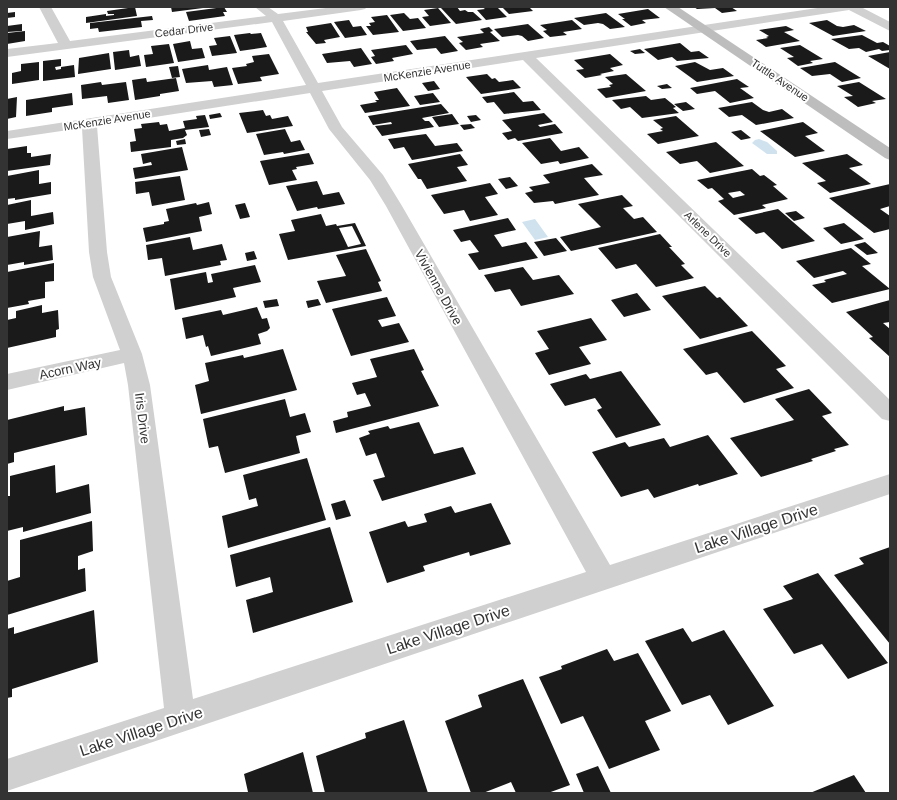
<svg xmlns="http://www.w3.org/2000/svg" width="897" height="800" viewBox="0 0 897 800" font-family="Helvetica,sans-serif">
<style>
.water{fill:#cfe2ee}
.building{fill:#1a1a1a;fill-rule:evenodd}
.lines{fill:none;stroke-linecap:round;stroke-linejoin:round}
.street{fill:#d0d0d0;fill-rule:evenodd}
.secondary{fill:#bdbdbd;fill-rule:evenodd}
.labels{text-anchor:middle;stroke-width:4;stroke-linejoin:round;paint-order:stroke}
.far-street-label{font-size:11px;fill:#333;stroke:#fff}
.street-label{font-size:13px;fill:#333;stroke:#fff}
.near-street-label{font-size:16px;fill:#333;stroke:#fff}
</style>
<rect width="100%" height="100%" fill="#fff"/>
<!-- water -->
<path class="water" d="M759 139 767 142 777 151V154H767L752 143 755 140Z
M535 219 548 237 535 240 522 222Z"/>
<!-- building -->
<path class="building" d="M135 7 137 16 86 23V17L106 14V16L114 15V14H108L107 11Z
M171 7H203V8L172 12Z
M224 7 227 12H223L225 16 189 21 186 12Z
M449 7H457L460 11 465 10 468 12H473L482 20 456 24 441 8Z
M482 7H497L507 17 486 20 477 10 485 9Z
M502 7H529L533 11 509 14Z
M694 7H731L737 11 722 13 715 8 697 9Z
M438 8 451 23 430 26 422 17 429 16 424 10Z
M648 9 660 18 642 20 646 23 631 26 622 19H625L618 14Z
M15 12V17L7 18V13Z
M404 13 410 19 418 18 426 28 403 31 390 15Z
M606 13 625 27 610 29 603 24 598 23 584 25 574 18Z
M387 15 399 32 373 35 366 26H371L369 23 375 22 371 17Z
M152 16 153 20 141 21 142 27 99 32 98 28 90 29V23Z
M349 20 353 27 361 26 367 35 345 38 334 22Z
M572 20 582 29 563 32 567 35 550 37 543 31 547 30 540 25Z
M827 20 837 26 843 27 854 25 866 31 833 36 809 23Z
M331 23 340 37 324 40 326 43 316 44 306 32H308L306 27Z
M22 24V31L7 32V26Z
M528 24 544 38 528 41 522 36 518 35 502 37 494 29Z
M786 26 794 30 784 32 800 41 766 47 756 40 768 38 766 37 769 36 759 30Z
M489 27 493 31 490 32 500 41 480 44 483 47 466 50 459 43 463 42 457 37 484 33 480 29Z
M25 31V41L7 44V33Z
M250 33 251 34 261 33 267 47 240 51 234 35Z
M862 35 877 43 883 42 890 46V50L882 51 879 49 866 52 859 48 849 49 831 39Z
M230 36 237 53 212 56 209 46 217 45 214 38Z
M445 36 458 51 441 54 436 48 417 50 410 41Z
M190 41 192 49 202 48 205 58 178 62 173 44Z
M680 43 691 52 699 51 709 58 677 61 672 57 658 60 644 49Z
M169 44 174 63 146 67 144 55 153 54 151 46Z
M406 45 413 54 392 58 394 61 376 64 371 57 375 56 371 50Z
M800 45 823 59 810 61 813 63 798 66 787 58 794 57 780 48Z
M361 48 372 64 354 67 350 61 327 63 322 54Z
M640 49 645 53 635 54 630 51Z
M129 50 130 57 139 55 141 66 115 70 113 52Z
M890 52V69L868 56Z
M109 53 111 69 78 74 79 58Z
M269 54 279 74 260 77 262 81 238 84 232 68 247 66 246 64 254 62 252 56Z
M610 54 623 65 610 68 614 71 600 74 602 75 585 78 576 70 584 69 574 60Z
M61 59V66L55 67 56 70 61 69V67L74 65 75 77 43 81V61Z
M39 62V80L12 84V73L21 71V64Z
M695 62 710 70 723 68 734 76 697 82 675 66Z
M835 62 861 78 842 82 830 74 812 76 800 68Z
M208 65 209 70 227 67 233 85 214 87 212 81 186 83 182 69Z
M178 66 180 77 172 78 169 67Z
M487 74 492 79 495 78 499 82 513 80 521 88 481 94 466 77Z
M626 74 646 91 606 98 597 89 611 87 609 85 613 84 605 77Z
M146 78 147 82 176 78 179 91 160 94V96L135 100 132 80Z
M737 79 749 87 740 88 754 98 730 103 715 91 697 94 690 88Z
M434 81 440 89 428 91 422 83Z
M101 82 102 85 126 82 129 100 108 103 107 96 82 99 81 85Z
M859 82 886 99 872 101 876 103 858 107 844 97 853 96 837 86Z
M667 84 672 88 662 89 657 86Z
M397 88 410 106 365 113 360 105 377 102 375 100H379L374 92Z
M514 92 523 102 533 101 541 110 504 114 494 102 487 103 482 97Z
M72 93 73 105 52 108V112L26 116V100Z
M433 93 440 102 420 105 414 96Z
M646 96 651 100 665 98 676 107 673 108 679 113 642 118 630 107 621 109 612 100Z
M17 97 16 117 7 119V99Z
M686 102 695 109 683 111 674 104Z
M752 102 763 110 769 112 782 109 794 118 756 125 742 115 729 117 718 108Z
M441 104 449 113 422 118 425 121H429L434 127 382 136 375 126 392 124 391 122 373 125 368 116Z
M263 110 266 116 270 115 272 119 288 116 293 126 247 133 239 113Z
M220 113 222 117 210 119 209 115Z
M544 113 553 122 538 125 540 127 555 124 563 133 518 141 515 138 508 140 502 133 512 131 502 120Z
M452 114 459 124 439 127 432 117Z
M205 115 209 127 185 130 187 135 183 138 171 140V147L131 152 130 142 136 141 134 129 142 128 141 124 159 122 160 125 167 124 169 131 185 128 183 121 197 119 196 116Z
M476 115 481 120 471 122 467 116Z
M676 116 699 136 658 144 647 134 663 131 660 129 663 128 653 120Z
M803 122 818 133 805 136 825 151 795 157 760 131Z
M471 124 475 128 464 130 460 125Z
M209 129 211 135 201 137 199 130Z
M285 129 291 142 300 140 305 150 284 154 283 152 264 155 256 134Z
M741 130 751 138 741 140 731 132Z
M426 134 435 146 457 143 463 151 412 160 404 147 394 149 388 139Z
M550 138 561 151 579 147 589 158 560 164 558 161 541 164 522 143Z
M185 139 186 144 177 145 176 141Z
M716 142 744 166 710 173 697 161 680 164 666 152Z
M27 146V153H31V157L51 154 50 165 7 171V149Z
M182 147 188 170 135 179 133 168 152 165 151 162 143 164 141 154Z
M309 153 314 164 296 167 297 169 292 170 297 180 269 185 260 161Z
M460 154 468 165 457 167 467 181 427 189 421 179H418L408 164Z
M847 154 863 165 849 168 871 184 830 193 817 183 826 181 802 163Z
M592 164 603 175 584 178 599 195 555 204 553 201 534 203 525 193 533 191 529 187 550 183 543 175Z
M752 169 760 176 764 175 777 185 773 186 788 199 762 205 766 208 734 215 718 201 724 199 712 188 708 189 697 180ZM740 191 745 195 733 198 728 193Z
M39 170V184L51 182V194L15 200V198L7 199V176Z
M180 176 185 200 152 206 149 192 136 194 135 182Z
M510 177 518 186 506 189 498 179Z
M317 181 323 195 339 192 345 204 318 209 317 207 297 211 286 186Z
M490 183 498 194 485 197 498 215 470 221 464 210 444 214 431 195Z
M890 184V206L880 209 890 216V229L874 233 829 198Z
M622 195 633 206 623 208 634 219 643 217 657 232 571 251 560 237 601 227 578 204Z
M31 200V216L53 212 54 224 25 230V221L7 224V205Z
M209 202 212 214 199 217 202 231 146 242 143 228 164 224V222L169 221 166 209 196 203 197 205Z
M245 203 250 217 240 219 235 205Z
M778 209 815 241 782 249 764 232 756 234 738 218Z
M796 211 805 218 794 221 785 213Z
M321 214 326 226 336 224 337 226 355 223 366 246 288 260 279 234 295 231 291 220ZM352 226 361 244 348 247 339 228Z
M508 218 516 230 494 235 502 247 526 242 538 258 479 270 468 254 479 252 470 240 461 242 453 230Z
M844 223 864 239 841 244 823 228Z
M40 231 39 247 52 245 53 260 24 265V262L7 265V237Z
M660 234 672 247H669L685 264 681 265 694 278 656 287 636 264 616 269 598 248Z
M190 237 193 250 222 244 227 260 220 261 221 265 165 276 162 258 148 260 146 245Z
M556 238 567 251 544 256 534 242Z
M865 242 878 253 867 255 854 245Z
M851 248 871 264 862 266 890 289 832 303 812 285 826 282 824 280 847 274 843 271 814 278 796 261Z
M366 249 381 281 378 282 382 291 326 303 317 281 346 276 336 255Z
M254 251 257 259 247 261 245 253Z
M54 263V281L45 282V298L28 301 29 304 7 308V272Z
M255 265 261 282 233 288 236 297 175 310 170 279 206 272 208 283 213 282 211 274Z
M523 267 533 280 559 275 574 294 521 306 510 289 495 292 484 275Z
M705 286 717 298 720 297 748 326 700 339 662 296Z
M637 293 651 310 624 317 611 300Z
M387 297 396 316 378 320 382 327 399 323 409 342 351 356 332 309Z
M277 299 279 306 265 308 263 301Z
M318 299 321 305 308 308 306 301Z
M890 300V322L883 323 890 329V357L869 338 873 337 846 312Z
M42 305V313L58 310 59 329 56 330V337L7 348V320L16 318V311Z
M257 307 262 319 267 318 270 328 267 331 258 334 261 344 211 356 208 346 206 347 203 335 186 339 182 318 221 310 223 315Z
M591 318 607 340 579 347 591 364 549 375 535 353 549 349 537 331Z
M752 331 786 366 776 369 794 388 744 403 717 372 706 375 683 349Z
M283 349 297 390 201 414 195 385 209 381 205 363 243 355 244 358Z
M414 349 424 370 421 371 439 406 336 433 333 421 348 417 347 412 371 406 365 393 357 395 352 383 377 377 370 359Z
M621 371 661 425 616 438 597 410 602 408 595 398 565 406 550 384 586 374 590 379Z
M809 389 832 413 822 416 849 445 834 449 836 451 811 459 813 461 761 477 730 438 794 420 775 399Z
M285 399 290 417 305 413 311 432 296 436 300 453 225 473 218 446 209 448 203 419Z
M64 406V411L85 407 87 435 14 453V462L7 464V420Z
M419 422 434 454 463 447 476 474 382 501 373 480 385 477 376 453 366 456 359 438 370 434 368 431 388 426 390 429Z
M708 435 738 474 699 486 698 484 654 498 648 489 621 497 592 452 625 442 629 447 664 438 670 447Z
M307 458 326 520 228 548 222 516 258 506 256 498 249 500 243 475Z
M55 465 56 493 89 484 91 513 23 532V527L7 531V496H10V476Z
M345 500 351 516 336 520 331 504Z
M491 503 511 544 470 556 469 552 423 566 425 571 387 583 369 532 405 521 408 527 427 522 424 514 451 506 455 513Z
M92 521 93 551 78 556V570L85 568 86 591 7 615V581L20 577V540Z
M330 527 353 602 253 633 246 600 273 592 270 577 236 587 230 555Z
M890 547V644L834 575 864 564 859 558Z
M818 573 888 663 848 679 822 644 794 654 763 609 793 599 783 586Z
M94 610 98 662 12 689V697L7 698V629L14 627V634Z
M683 628 692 642 724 630 774 706 728 725 710 695 682 705 645 641Z
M607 649 614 661 638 653 671 711 645 721 660 750 609 769 583 716 561 724 539 677 562 669 561 666Z
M523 679 570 785 548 793H516L511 782 483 793H471L445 721 482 707 478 695Z
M404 720 428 793H325L316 756 366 738 365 733Z
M303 752 313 793H245L248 792 244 774Z
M598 766 611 793H584L576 774Z
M854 775 866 793H810Z"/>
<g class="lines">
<!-- street -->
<path class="street" d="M39 7H51L70 41 266 16 255 7H268L278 14 334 7H367L365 9 361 10 283 21 318 83 824 7H861L890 22V31L849 10 536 58 890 400V421L882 419 523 60 322 91 342 127 383 175 402 206 610 565 890 474V494L7 791V759L164 708 128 385 124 363 7 390V374L120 350 93 277 89 252 82 128 7 139V131L306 85 272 22 7 57V49L58 43ZM310 93 329 129 370 180 386 206 586 572 193 699 150 385 142 354 111 277 107 252 97 126Z"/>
<!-- secondary -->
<path class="secondary" d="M664 7H678L890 148V160L885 158Z"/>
</g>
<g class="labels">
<!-- far-street labels -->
<g class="far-street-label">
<text transform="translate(184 30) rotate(-7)" y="4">Cedar Drive</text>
<text transform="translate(427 71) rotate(-9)" y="4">McKenzie Avenue</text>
<text transform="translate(780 80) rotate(34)" y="4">Tuttle Avenue</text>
<text transform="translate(107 120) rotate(-9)" y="4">McKenzie Avenue</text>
<text transform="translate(708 234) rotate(44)" y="4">Arlene Drive</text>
</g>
<!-- street labels -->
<g class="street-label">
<text transform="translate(439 287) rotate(61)" y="5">Vivienne Drive</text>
<text transform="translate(70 368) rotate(-12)" y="5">Acorn Way</text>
<text transform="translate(143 418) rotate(83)" y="5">Iris Drive</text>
</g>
<!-- near-street labels -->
<g class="near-street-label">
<text transform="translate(756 528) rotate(-18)" y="6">Lake Village Drive</text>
<text transform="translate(448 629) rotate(-18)" y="6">Lake Village Drive</text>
<text transform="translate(141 731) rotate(-18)" y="6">Lake Village Drive</text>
</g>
</g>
<!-- border -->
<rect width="897" height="800" fill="none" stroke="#333333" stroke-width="16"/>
</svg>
